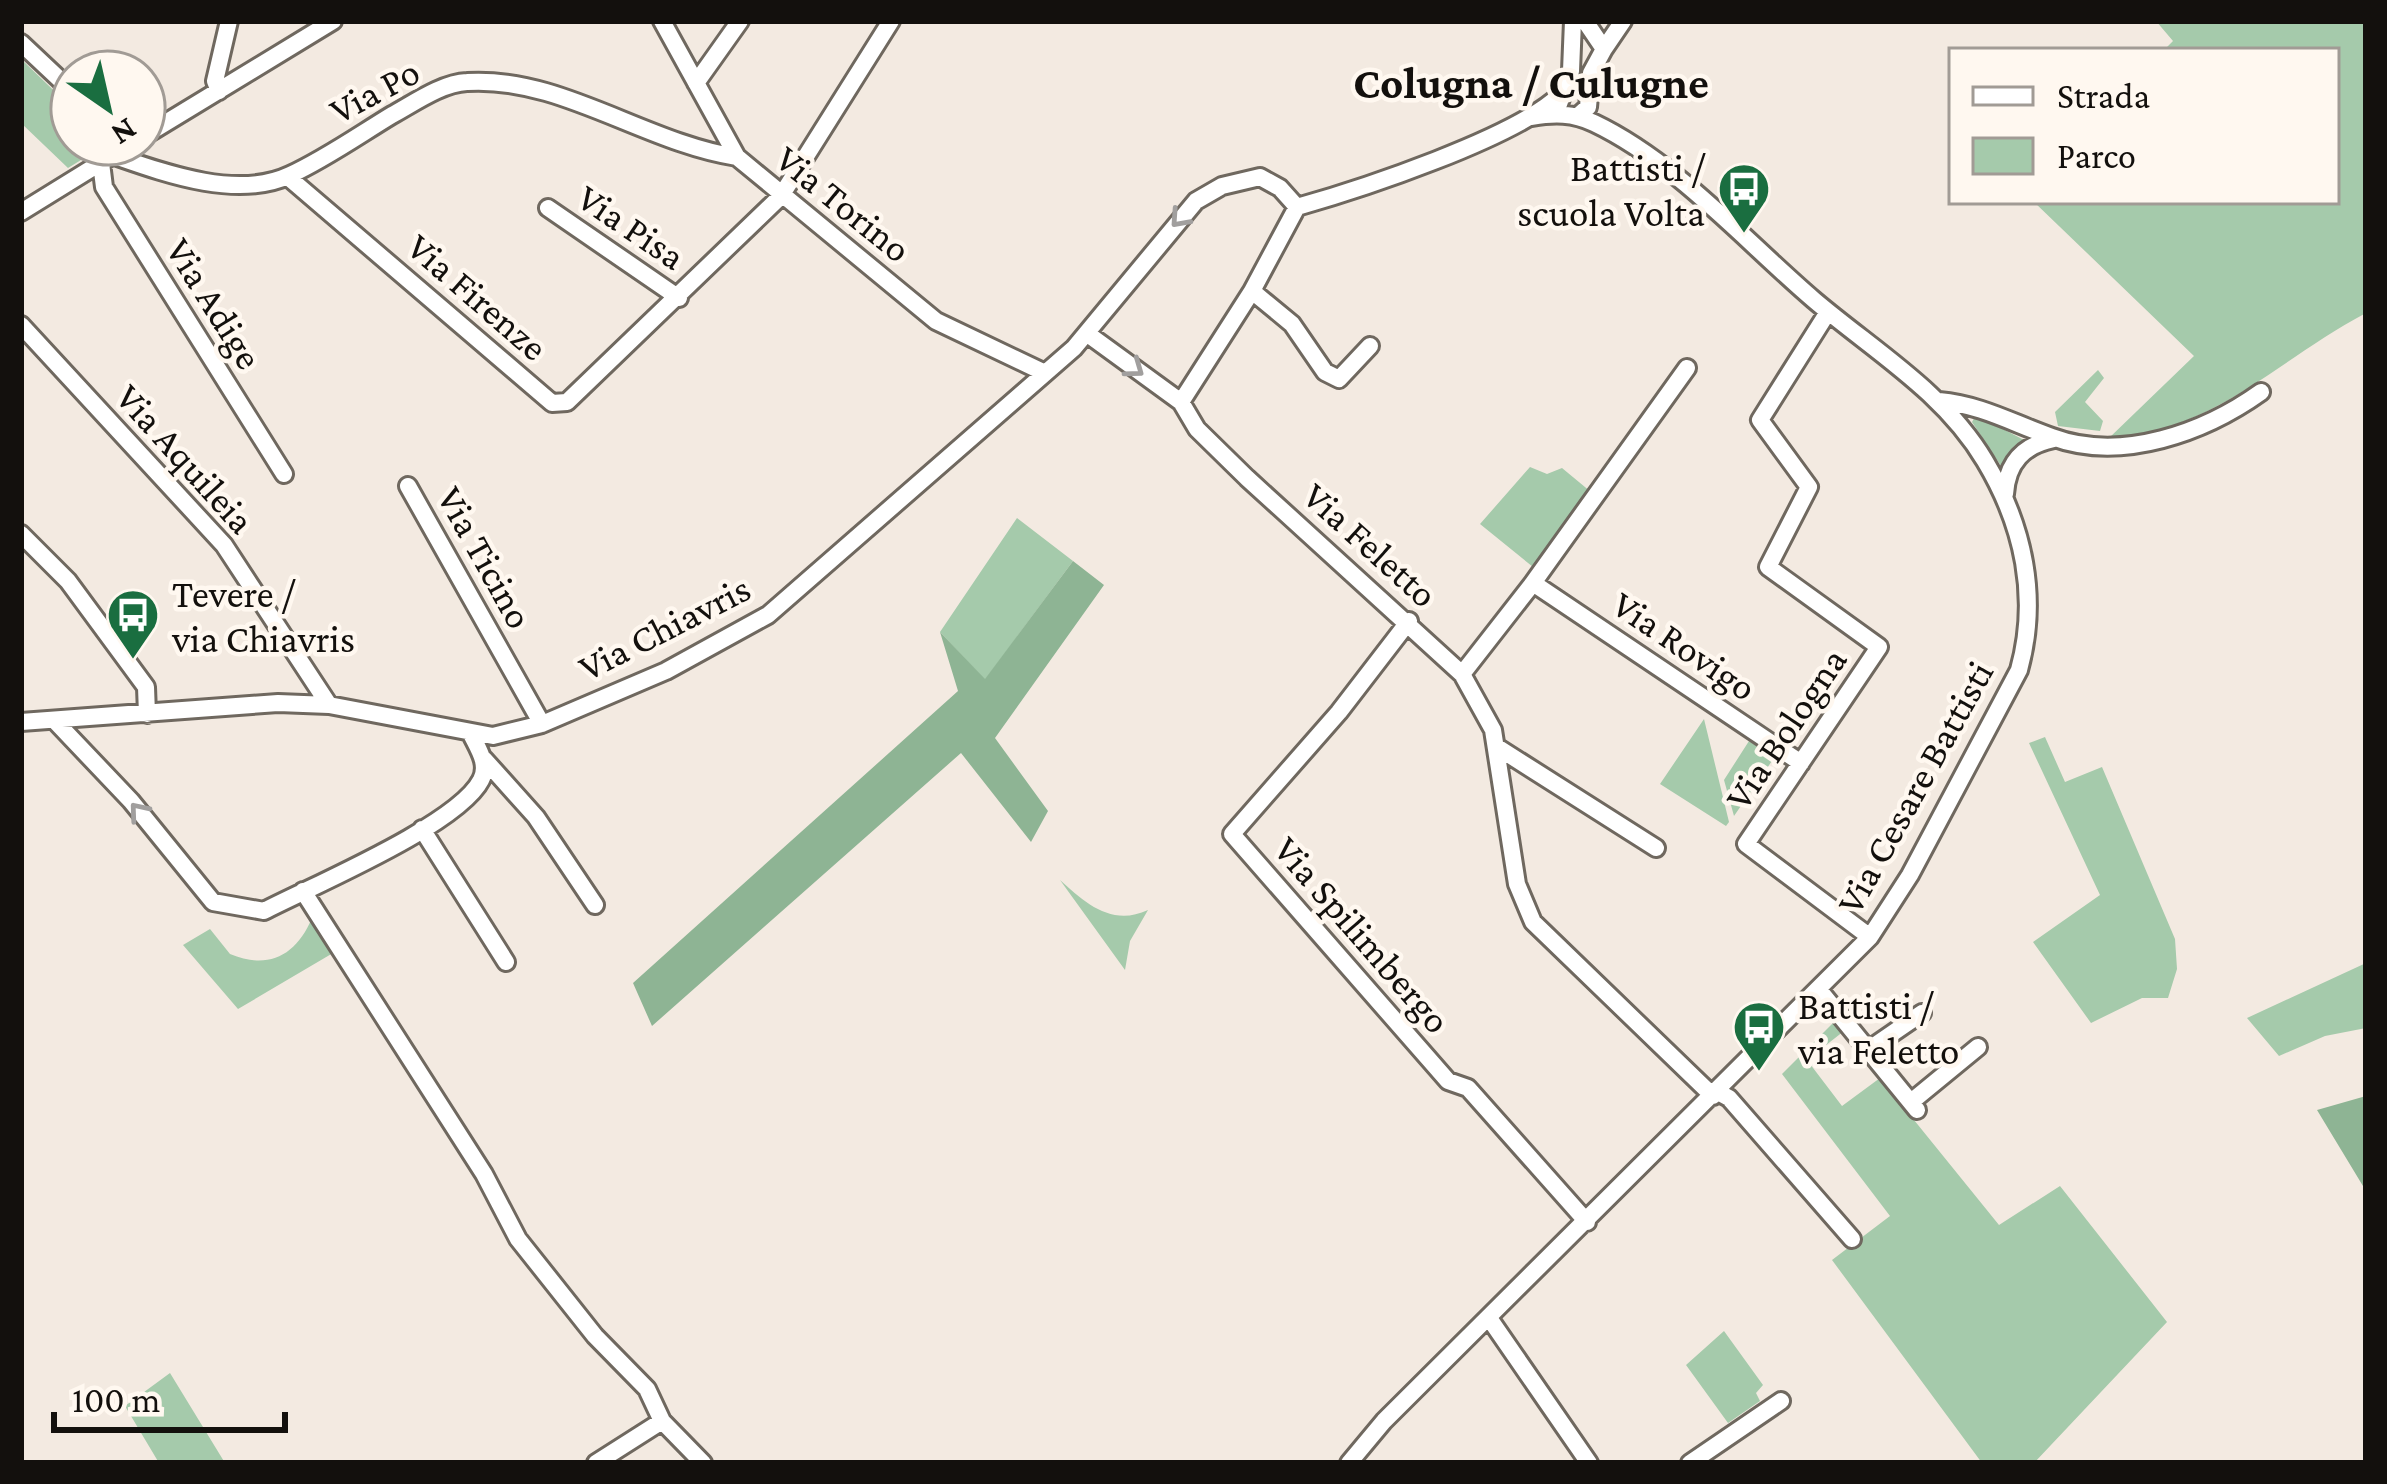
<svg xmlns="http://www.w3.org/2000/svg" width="2387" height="1484" viewBox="0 0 2387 1484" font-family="'Crimson Pro',serif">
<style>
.green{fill:#a5caab}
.forest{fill:#8eb494}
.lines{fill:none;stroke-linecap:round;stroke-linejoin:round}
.minor-casing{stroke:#6f685f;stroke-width:22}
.minor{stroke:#fff;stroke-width:16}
.oneway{stroke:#a19f9e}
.labels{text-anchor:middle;stroke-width:9;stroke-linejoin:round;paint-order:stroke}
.street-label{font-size:39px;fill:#13100d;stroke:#fff8f0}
.poi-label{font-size:39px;fill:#13100d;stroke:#fff8f0;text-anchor:start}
.quarter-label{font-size:45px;font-weight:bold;fill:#13100d;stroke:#fff8f0}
</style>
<rect width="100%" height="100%" fill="#f3eae1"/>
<!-- green -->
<path class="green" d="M2156 21H2366V313C2274 362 2219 429 2108 439L2194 356 2033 201H2336V51H2163L2173 41Z
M21 59 72 108V144H107L68 168 21 123Z
M2098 370 2104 378 2085 402 2103 421 2100 431 2058 426 2055 412Z
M1976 415 2026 441 2001 466 1972 422Z
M1530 467 1547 474 1562 468 1591 492 1533 567 1480 524Z
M1017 518 1073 561 985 680 940 632Z
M1704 719 1729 822 1726 826 1660 784Z
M2045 737 2065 782 2102 767 2175 939 2177 969 2168 998H2142L2091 1023 2033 942 2100 895 2029 743Z
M1749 741 1774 758 1734 816 1724 780Z
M1060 880C1085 903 1112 927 1148 910L1130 941 1125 970Z
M312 918 333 953 238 1009 183 945 210 929 230 954C268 970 296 956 312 918Z
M2366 963V1028L2325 1036 2279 1056 2247 1018Z
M1838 1018 1844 1031 1807 1060 1842 1106 1880 1078 1999 1225 2060 1186 2167 1322 2034 1463H1982L1832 1260 1890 1216 1782 1074Z
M1724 1331 1763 1385 1756 1393 1760 1401 1728 1423 1686 1365Z
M170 1373 225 1463H159L125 1406Z"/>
<!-- forest -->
<path class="forest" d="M1073 561 1104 585 995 738 1048 811 1031 842 961 753 652 1026 633 983 958 691 940 632 985 679Z
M2366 1096V1191L2317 1110Z"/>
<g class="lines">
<!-- minor casing -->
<g class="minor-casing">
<path id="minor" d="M662 21 737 157 936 321 1045 373
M21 43 72 91
M1604 49 1623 21
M696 83 740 21
M219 91 215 81 229 21
M1559 104 1571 71 1573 21
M1578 116 1588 107 1591 73 1604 49 1585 21
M144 136 333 21
M112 155C164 173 237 200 290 175 325 159 359 135 392 115 414 103 442 83 467 82 560 76 645 143 737 157
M101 163 104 187 284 474
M288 177 552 403 567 402 781 196 891 21
M1297 207C1361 189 1515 138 1560 95
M548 208 679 298
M21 212 131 144
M1252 291 1292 324 1325 372 1339 379 1370 346
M1828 312 1760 420 1809 487 1768 567 1879 647 1746 844 1870 937
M21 325 224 545 329 705
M1089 335 1181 402 1197 429 1247 478 1462 674 1493 730 1517 884 1533 922 1713 1096
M1939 401C1982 405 2012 423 2052 437 2122 463 2205 432 2261 392
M1181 402 1252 291 1297 207
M408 486 542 724
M2005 494C2007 462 2024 445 2054 439
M21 534 68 581 146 687 147 714
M1533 583 1687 368
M1409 621 1339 712 1232 834 1448 1081 1468 1088 1587 1222
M1462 674 1533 583 1801 763
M21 722 278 703 329 705 493 736 542 724 666 671 768 615 1074 348 1196 201 1222 186 1260 177 1280 188 1297 207
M56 722 131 801 213 902 264 911C312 886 458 825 481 780 489 765 479 750 472 736
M1497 747 1656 848
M484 759 536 817 595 905
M422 829 506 962
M303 891 484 1174 518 1239 595 1336 647 1389 662 1421 703 1463
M1820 991 1917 1110
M1871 1048 1922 1013
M1718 1092 1729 1098 1852 1239
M1911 1102 1978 1047
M1489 1318 1589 1463
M596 1463 662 1421
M1349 1463 1384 1421 1870 937 1910 875 2019 670C2039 598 2024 526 1985 461 1944 392 1874 351 1814 300 1745 241 1676 162 1594 123 1573 113 1554 113 1532 117
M1690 1463 1781 1401"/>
</g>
<!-- minor -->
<use href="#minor" class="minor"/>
</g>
<!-- one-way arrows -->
<defs><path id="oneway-chevron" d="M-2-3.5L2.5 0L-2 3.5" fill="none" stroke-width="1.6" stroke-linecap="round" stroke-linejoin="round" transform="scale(3)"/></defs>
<g class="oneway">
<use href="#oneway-chevron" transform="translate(1179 219) rotate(132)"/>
<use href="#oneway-chevron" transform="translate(1135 369) rotate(36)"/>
<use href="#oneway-chevron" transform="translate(138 811) rotate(-130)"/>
</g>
<!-- icons -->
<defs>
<g id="bus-pin" transform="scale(2.7)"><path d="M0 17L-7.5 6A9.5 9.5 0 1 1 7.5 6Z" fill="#1a6e40" stroke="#fff8f0"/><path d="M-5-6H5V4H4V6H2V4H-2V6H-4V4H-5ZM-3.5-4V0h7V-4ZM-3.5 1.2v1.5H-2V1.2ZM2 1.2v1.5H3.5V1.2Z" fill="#fff"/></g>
</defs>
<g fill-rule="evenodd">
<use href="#bus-pin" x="1744" y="189"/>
<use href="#bus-pin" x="133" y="615"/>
<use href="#bus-pin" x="1759" y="1027"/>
</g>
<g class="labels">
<!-- street labels -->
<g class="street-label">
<text transform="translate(374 90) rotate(-28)" y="14">Via Po</text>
<text transform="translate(844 203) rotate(39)" y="14">Via Torino</text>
<text transform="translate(632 226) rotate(34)" y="14">Via Pisa</text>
<text transform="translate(478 296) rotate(41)" y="14">Via Firenze</text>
<text transform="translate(215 303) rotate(58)" y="14">Via Adige</text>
<text transform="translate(186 458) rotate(48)" y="14">Via Aquileia</text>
<text transform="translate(1371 544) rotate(42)" y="14">Via Feletto</text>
<text transform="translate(486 557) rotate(61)" y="14">Via Ticino</text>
<text transform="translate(664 627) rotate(-27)" y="14">Via Chiavris</text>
<text transform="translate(1685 645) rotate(34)" y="14">Via Rovigo</text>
<text transform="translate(1785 728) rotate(-56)" y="14">Via Bologna</text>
<text transform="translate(1914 787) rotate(-61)" y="14">Via Cesare Battisti</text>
<text transform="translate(1363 934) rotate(49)" y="14">Via Spilimbergo</text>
</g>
<!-- poi labels -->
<g class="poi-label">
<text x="1705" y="181" text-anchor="end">Battisti /<tspan x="1705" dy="45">scuola Volta</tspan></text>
<text x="172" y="607">Tevere /<tspan x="172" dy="45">via Chiavris</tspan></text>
<text x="1798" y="1019">Battisti /<tspan x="1798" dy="45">via Feletto</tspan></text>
</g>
<!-- quarter labels -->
<g class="quarter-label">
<text x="1531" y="98">Colugna / Culugne</text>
</g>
</g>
<!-- border -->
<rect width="2387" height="1484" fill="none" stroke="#13100d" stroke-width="48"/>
<!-- legend -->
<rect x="1949" y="48" width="390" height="156" fill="#fff8f0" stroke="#a19b95" stroke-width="3"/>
<rect x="1973" y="87" width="60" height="18" fill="#ffffff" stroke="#a19b95" stroke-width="3"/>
<text x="2057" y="108" font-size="36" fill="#13100d">Strada</text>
<rect x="1973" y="138" width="60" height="36" fill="#a5caab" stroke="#a19b95" stroke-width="3"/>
<text x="2057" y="168" font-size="36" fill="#13100d">Parco</text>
<!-- north arrow -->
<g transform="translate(108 108) rotate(146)"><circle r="57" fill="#fff8f0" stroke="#a19b95" stroke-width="3"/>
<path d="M0-9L21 45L0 30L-21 45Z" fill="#1a6e40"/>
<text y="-18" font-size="33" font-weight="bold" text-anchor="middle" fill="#13100d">N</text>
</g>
<!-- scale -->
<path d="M54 1412v18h231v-18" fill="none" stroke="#13100d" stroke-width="6"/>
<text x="72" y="1412" font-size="36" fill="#13100d" stroke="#fff8f0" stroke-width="9" paint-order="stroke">100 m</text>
</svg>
